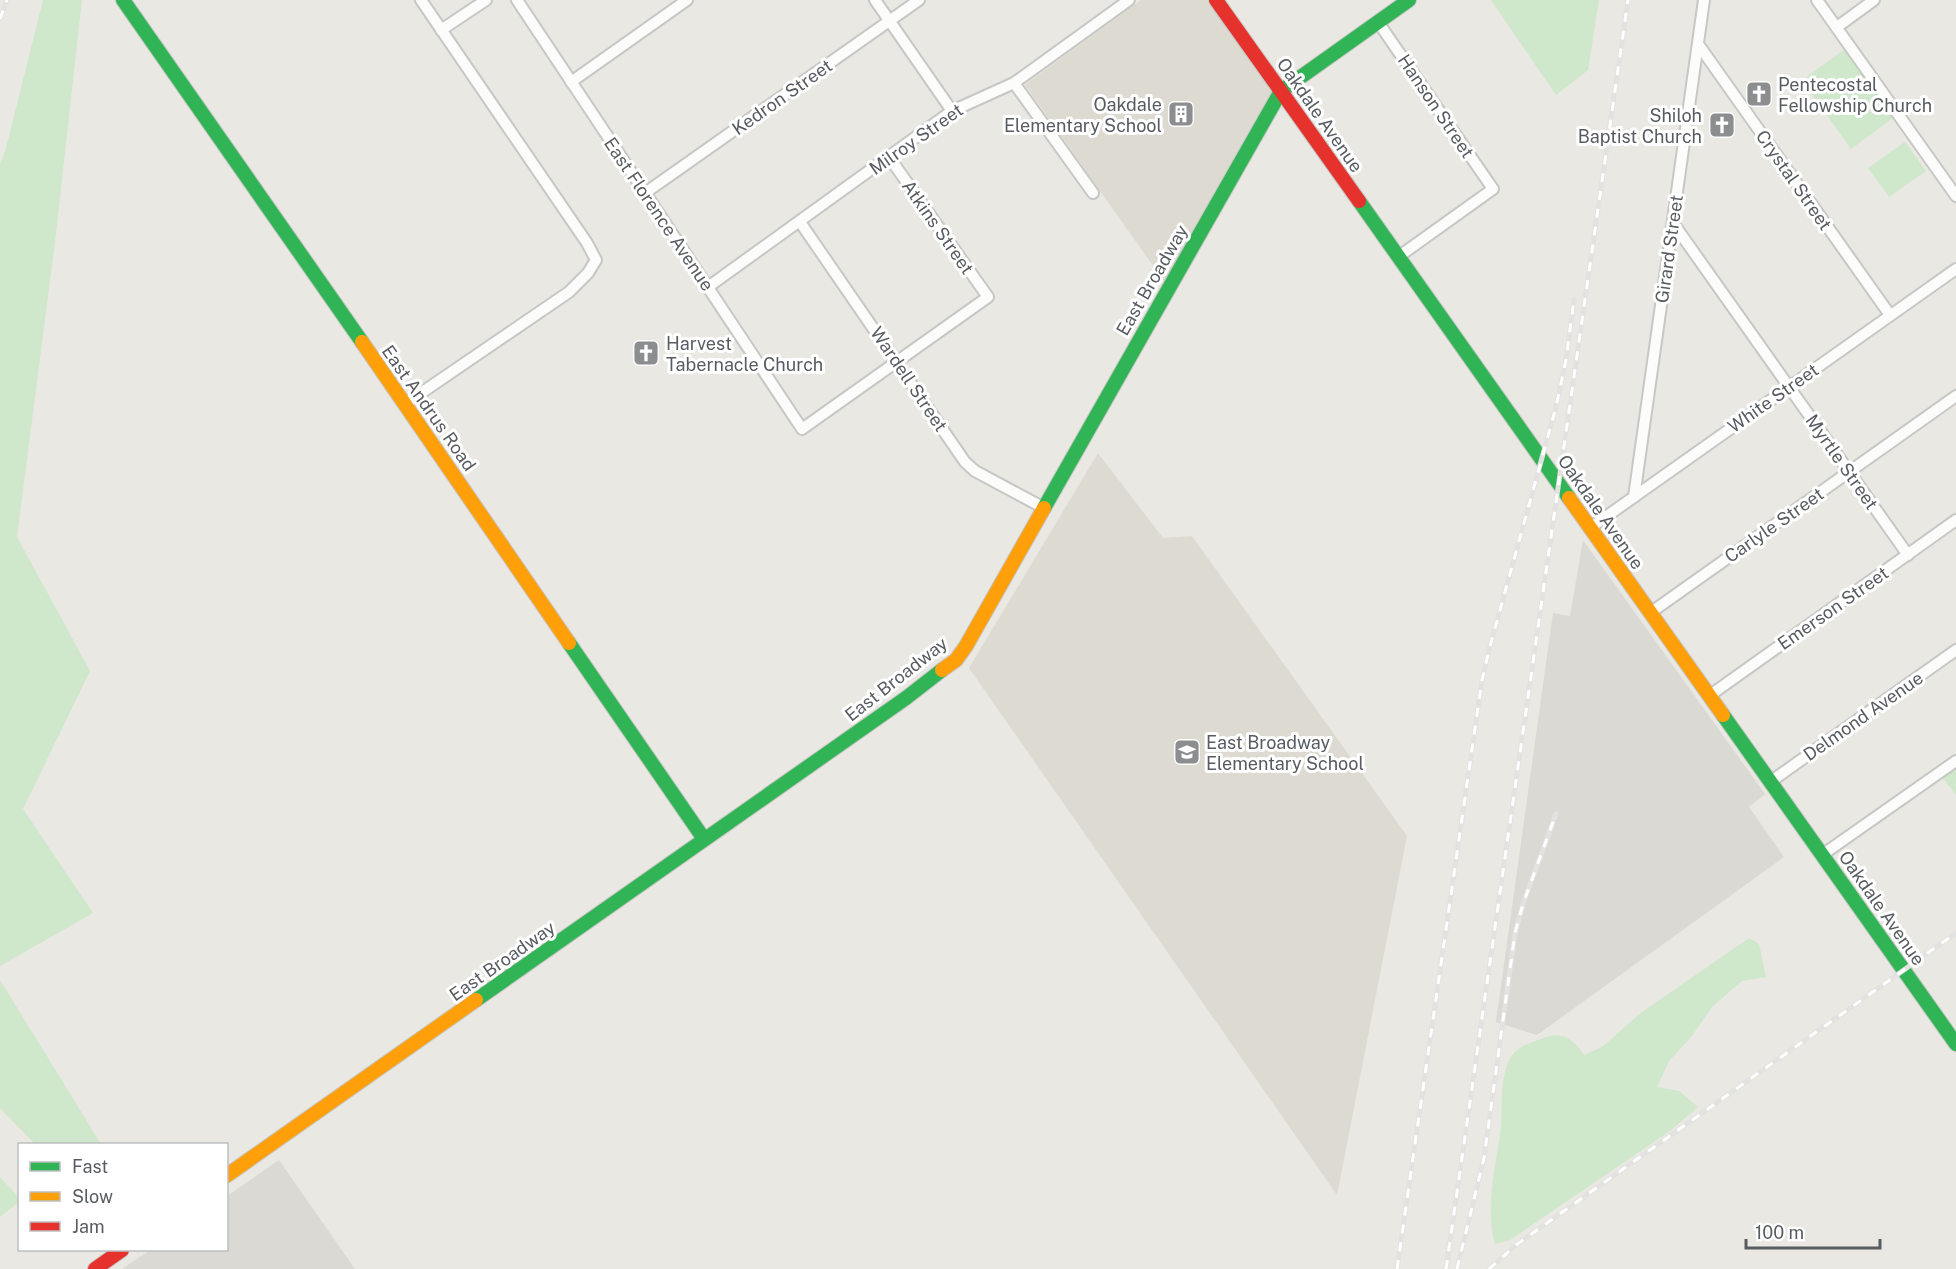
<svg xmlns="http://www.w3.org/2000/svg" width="1956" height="1269" font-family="'Public Sans',sans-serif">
<rect width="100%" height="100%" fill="#eae8e2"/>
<g fill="#dbd9d3">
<path d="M1583 540 1765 794 1749 807 1784 857 1537 1035 1496 1022 1553 613 1570 616Z"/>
<path d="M279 1160 355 1269H122L150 1250H226L227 1196Z"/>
</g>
<g fill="#dcdad1">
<path d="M1141 0H1210L1275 92 1166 284 1025 85Z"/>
<path d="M1098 453 1163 538 1192 536 1407 836 1337 1195 969 668Z"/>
</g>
<g fill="#cfe7cb">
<path d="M43 0H82L56 234 17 537 90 671 23 809 93 913 0 966V165L6 148Z"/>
<path d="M1491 0H1599L1588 70 1556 95Z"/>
<path d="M1845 49 1894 117 1851 149 1802 80Z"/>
<path d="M1905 142 1926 171 1889 197 1868 168Z"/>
<path d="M1956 767V795L1942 777Z"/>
<path d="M1749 938 1759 944 1766 977 1742 981 1712 1007 1692 1036 1669 1061 1657 1087 1679 1091 1698 1107 1670 1131 1510 1240 1495 1244C1484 1204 1497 1165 1501 1125 1503 1104 1499 1077 1511 1057 1518 1045 1534 1042 1546 1037 1563 1031 1576 1042 1584 1055L1602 1047 1642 1012Z"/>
<path d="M0 980 101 1144H35L0 1108Z"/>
<path d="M0 1177 20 1199 19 1202 0 1217Z"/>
</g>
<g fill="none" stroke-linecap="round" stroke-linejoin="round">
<defs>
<g id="street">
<path d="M517 0 802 429 988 297 889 157"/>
<path d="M875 0 952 111"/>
<path d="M1817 0 1956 196"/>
<path d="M1378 22 1493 189 1398 257"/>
<path d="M1837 27 1874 0"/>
<path d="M441 30 486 0"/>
<path d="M1698 44 1890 315"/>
<path d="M571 82 687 0"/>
<path d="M1014 83 1093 193"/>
<path d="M645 193 919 0"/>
<path d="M800 222 965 462 975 471 1044 508"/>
<path d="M1673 223 1908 555"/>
<path d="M708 287 952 111 1014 83 1129 0"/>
<path d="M405 404 569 292 588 273 596 260 587 243 421 0"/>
<path d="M1634 497 1704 0"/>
<path d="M1590 528 1956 269"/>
<path d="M1650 613 1956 396"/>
<path d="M1709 696 1956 520"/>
<path d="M1770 782 1956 650"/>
<path d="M1822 855 1956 761"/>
</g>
<g id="fast">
<path d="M123 0 362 342"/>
<path d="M1359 201 1569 498"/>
<path d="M1044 508 1281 91 1409 0"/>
<path d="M569 643 704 839"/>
<path d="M1723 715 1956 1044"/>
<path d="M476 1000 906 698 942 670"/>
</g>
<g id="slow">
<path d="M362 342 569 643"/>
<path d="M1569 498 1723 715"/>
<path d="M942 670 956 660 966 646 1044 508"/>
<path d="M226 1176 476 1000"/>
</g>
<g id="jam">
<path d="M1216 0 1359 201"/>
<path d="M95 1269 122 1250"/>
</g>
</defs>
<use href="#street" stroke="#c7c7c6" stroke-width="14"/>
<use href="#fast" stroke="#c5c6c4" stroke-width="16"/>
<use href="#slow" stroke="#c5c6c4" stroke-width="16"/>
<use href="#jam" stroke="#c5c6c4" stroke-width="16"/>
<use href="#street" stroke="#fcfcfb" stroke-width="10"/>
<use href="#fast" stroke="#30b455" stroke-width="14"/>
<use href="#slow" stroke="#ff9f0a" stroke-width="14"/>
<use href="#jam" stroke="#e5322d" stroke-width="14"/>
<defs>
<g id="rail">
<path d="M0 19 7 0"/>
<path d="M1397 1269 1482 680 1489 650 1556 407 1566 360 1574 300"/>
<path d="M1446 1269 1628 0"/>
<path d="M1457 1269 1484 1158 1515 933 1523 904 1556 814"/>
<path d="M1489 1269 1516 1245 1956 933"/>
</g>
</defs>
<use href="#rail" stroke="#e2e2e1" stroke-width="5"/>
<use href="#rail" stroke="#fff" stroke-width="3" stroke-dasharray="9" stroke-linecap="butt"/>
</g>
<defs>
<symbol id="church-square" viewBox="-11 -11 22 22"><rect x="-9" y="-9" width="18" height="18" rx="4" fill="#8b8d8e" stroke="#fff"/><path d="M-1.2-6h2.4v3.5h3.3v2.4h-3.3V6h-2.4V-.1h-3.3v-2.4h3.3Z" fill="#fff"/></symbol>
<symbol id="building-square" viewBox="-11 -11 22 22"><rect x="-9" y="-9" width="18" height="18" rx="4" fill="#8b8d8e" stroke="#fff"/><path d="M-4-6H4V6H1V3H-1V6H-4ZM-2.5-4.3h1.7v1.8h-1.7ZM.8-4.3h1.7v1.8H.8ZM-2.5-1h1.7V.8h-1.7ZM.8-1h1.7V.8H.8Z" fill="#fff"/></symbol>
<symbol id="school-square" viewBox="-11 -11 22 22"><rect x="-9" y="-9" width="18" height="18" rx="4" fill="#8b8d8e" stroke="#fff"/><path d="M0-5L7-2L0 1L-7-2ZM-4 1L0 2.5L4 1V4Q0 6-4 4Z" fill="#fff"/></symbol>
</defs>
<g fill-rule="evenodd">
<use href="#church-square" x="1744" y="79" width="30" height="30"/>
<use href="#building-square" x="1166" y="99" width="30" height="30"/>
<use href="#church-square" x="1707" y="110" width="30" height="30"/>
<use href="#church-square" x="631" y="338" width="30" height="30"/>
<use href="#school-square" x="1172" y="737" width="30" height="30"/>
</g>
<g text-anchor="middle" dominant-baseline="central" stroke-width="6" stroke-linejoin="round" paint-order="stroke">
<g font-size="18" fill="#585c61" stroke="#fff" text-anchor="start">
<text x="1778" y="84">Pentecostal<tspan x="1778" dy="21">Fellowship Church</tspan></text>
<text x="1162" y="104" text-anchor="end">Oakdale<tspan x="1162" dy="21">Elementary School</tspan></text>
<text x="1702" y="115" text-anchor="end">Shiloh<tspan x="1702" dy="21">Baptist Church</tspan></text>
<text x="666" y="343">Harvest<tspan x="666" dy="21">Tabernacle Church</tspan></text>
<text x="1206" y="742">East Broadway<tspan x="1206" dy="21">Elementary School</tspan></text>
</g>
<g font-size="18" fill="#585c61" stroke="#fff">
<text transform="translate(782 97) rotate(-35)">Kedron Street</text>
<text transform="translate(1436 106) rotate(56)">Hanson Street</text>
<text transform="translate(1320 115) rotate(55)">Oakdale Avenue</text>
<text transform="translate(916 139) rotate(-35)">Milroy Street</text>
<text transform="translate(1794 180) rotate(55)">Crystal Street</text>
<text transform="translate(659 214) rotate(56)">East Florence Avenue</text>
<text transform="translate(938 227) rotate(55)">Atkins Street</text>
<text transform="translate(1669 249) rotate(-82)">Girard Street</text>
<text transform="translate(1152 280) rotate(-60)">East Broadway</text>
<text transform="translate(909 379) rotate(56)">Wardell Street</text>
<text transform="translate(1773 398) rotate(-35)">White Street</text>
<text transform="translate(429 408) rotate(55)">East Andrus Road</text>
<text transform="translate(1842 462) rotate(55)">Myrtle Street</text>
<text transform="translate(1601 512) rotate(55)">Oakdale Avenue</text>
<text transform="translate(1774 525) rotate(-35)">Carlyle Street</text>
<text transform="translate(1833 608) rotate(-35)">Emerson Street</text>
<text transform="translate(896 679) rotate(-38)">East Broadway</text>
<text transform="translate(1863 716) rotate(-35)">Delmond Avenue</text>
<text transform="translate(1882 908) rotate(55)">Oakdale Avenue</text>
<text transform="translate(502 961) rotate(-35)">East Broadway</text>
</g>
</g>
<rect x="18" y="1143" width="210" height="108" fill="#ffffff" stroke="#bcbec0" stroke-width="1.5"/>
<rect x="30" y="1162" width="30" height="9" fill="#30b455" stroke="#bcbec0" stroke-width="1.5"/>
<text x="72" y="1173" font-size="18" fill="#585c61">Fast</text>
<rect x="30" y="1192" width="30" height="9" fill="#ff9f0a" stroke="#bcbec0" stroke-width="1.5"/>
<text x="72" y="1203" font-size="18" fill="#585c61">Slow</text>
<rect x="30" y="1222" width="30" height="9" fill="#e5322d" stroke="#bcbec0" stroke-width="1.5"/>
<text x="72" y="1233" font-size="18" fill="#585c61">Jam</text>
<path d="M1746 1239v9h134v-9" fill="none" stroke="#585c61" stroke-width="3"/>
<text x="1755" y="1239" font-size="18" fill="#585c61" stroke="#ffffff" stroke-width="4.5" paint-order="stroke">100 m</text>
</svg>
